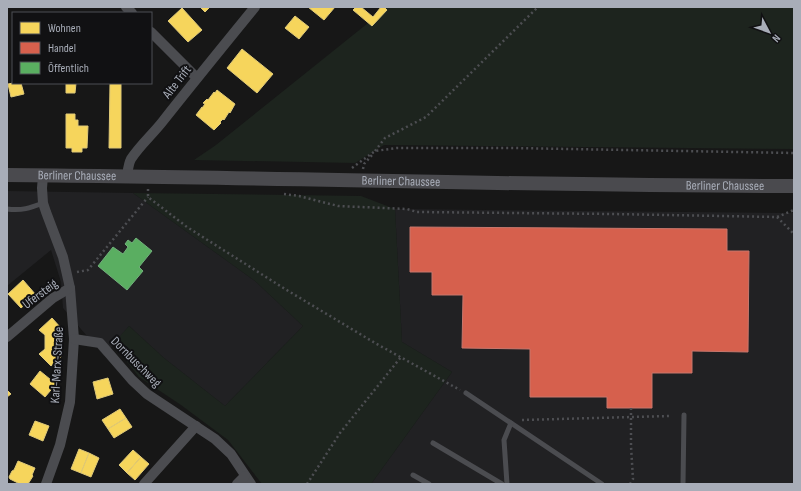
<svg xmlns="http://www.w3.org/2000/svg" width="801" height="491" font-family="'Sofia Sans Condensed',sans-serif">
<rect width="100%" height="100%" fill="#171717"/>
<g fill="#212123">
<path d="M7 191 133 193 255 281 303 326 225 406 164 358 129 326 104 356 63 308 61 282 51 250 7 286Z"/>
<path d="M395 209 794 213V484H371L452 372 402 342Z"/>
</g>
<g fill="#1d241e">
<path d="M388 7H794V149L384 145 355 163 194 160 216 145Z"/>
<path d="M133 193 361 196 395 209 402 342 452 372 371 484H262L228 440 181 405 139 377 113 344 129 326 164 358 225 406 303 326 255 281Z"/>
</g>
<g fill="#f6d55c" stroke="#dfc978">
<path d="M200 7H210L205 12Z"/>
<path d="M308 7H335L324 20Z"/>
<path d="M356 7H361L373 17 381 7H384L387 10 372 26 353 10Z"/>
<path d="M182 8 202 30 188 42 168 21Z"/>
<path d="M295 16 309 27 299 39 285 28Z"/>
<path d="M242 49 273 74 257 93 227 68Z"/>
<path d="M13 83H21L24 94 11 97 8 84Z"/>
<path d="M66 83H76L75 93H66Z"/>
<path d="M110 83H121V148H109Z"/>
<path d="M217 90 235 104 230 113 229 112 224 120 223 119 220 122 221 123 214 130 196 115 202 107V108L205 104 203 103 207 99 208 100 214 92 215 93Z"/>
<path d="M66 114H75V120H78V126H88L87 148H82V152H72V148H66Z"/>
<path d="M23 280 36 295 21 308 8 294Z"/>
<path d="M52 318 61 328V357L51 366 39 354 45 349V335L39 330Z"/>
<path d="M40 371 56 384 45 397 30 384Z"/>
<path d="M108 378 113 394 97 399 93 382Z"/>
<path d="M7 390 11 394 7 397Z"/>
<path d="M120 409 126 418 108 429 102 420Z"/>
<path d="M126 418 132 427 114 438 108 429Z"/>
<path d="M35 421 49 426 43 441 29 435Z"/>
<path d="M79 449 89 453 81 473 71 469Z"/>
<path d="M133 450 141 457 127 473 119 465Z"/>
<path d="M89 453 99 458 91 477 81 473Z"/>
<path d="M141 457 149 464 135 480 127 473Z"/>
<path d="M18 461 35 468 32 475 33 476 28 484H20L10 479 9 477 12 471 14 470Z"/>
</g>
<path fill="#d6604d" stroke="#c8776d" d="M410 227 727 229V251H749L748 352 692 351V373H652V408H607V397H530V349L462 348 463 295H432V272H410Z"/>
<path fill="#5aae61" stroke="#71ae7b" d="M136 238 152 251 139 267 143 271 127 290 98 266 113 247 123 254 128 247 125 244 128 240 132 243Z"/>
<g fill="none" stroke-linecap="round" stroke-linejoin="round">
<g stroke="#4d4e52" stroke-width="2.5" stroke-dasharray="2 3" stroke-linecap="butt">
<path d="M375 151 385 138 426 117 538 7"/>
<path d="M352 168 375 151 397 148H513L794 153"/>
<path d="M363 169 364 164 372 155"/>
<path d="M148 189V197L187 227 285 289 375 343 460 390"/>
<path d="M284 194 299 196 338 206 407 209 417 212 612 214 777 217 794 210"/>
<path d="M777 217 794 234"/>
<path d="M77 272 88 270 148 197"/>
<path d="M522 420 669 416"/>
<path d="M307 484 340 433 401 357"/>
<path d="M630 484 633 479 631 446V408"/>
</g>
<g stroke="#4b4c50" stroke-width="5">
<path d="M7 209C22 211 30 208 43 203"/>
<path d="M466 393 602 484"/>
<path d="M433 443 502 484"/>
<path d="M413 475 429 484"/>
<path d="M507 484 504 440 511 423"/>
<path d="M683 484 684 415"/>
</g>
<g stroke="#4b4c50" stroke-width="10">
<path d="M126 7 132 13"/>
<path d="M151 32 197 78"/>
<path d="M43 176 42 188 43 203 46 212 63 257 70 288 74 339 70 402 60 445 46 484"/>
<path d="M127 177C128 170 128 165 131 159 140 145 153 134 163 121 193 83 224 45 255 7"/>
<path d="M7 337 53 298 70 288"/>
<path d="M74 339 100 343 132 380 147 394 215 439 231 454 251 484"/>
<path d="M144 484 196 426"/>
<path d="M237 484 245 476"/>
</g>
<path stroke="#4a4a4e" stroke-width="14" id="s1" d="M7 175C269 177 532 186 794 186"/>
</g>
<g text-anchor="middle" dominant-baseline="central" stroke-width="4" stroke-linejoin="round" paint-order="stroke">
<g font-size="13" fill="#a8adb8" stroke="#111113">
<text transform="translate(177 82) rotate(-52)">Alte Trift</text>
<text stroke="none"><textPath href="#s1" startOffset="70">Berliner Chaussee</textPath></text>
<text stroke="none"><textPath href="#s1" startOffset="394">Berliner Chaussee</textPath></text>
<text stroke="none"><textPath href="#s1" startOffset="718">Berliner Chaussee</textPath></text>
<text transform="translate(40 294) rotate(-37)">Ufersteig</text>
<text transform="translate(136 362) rotate(45)">Dornbuschweg</text>
<text transform="translate(57 365) rotate(-87)">Karl-Marx-Straße</text>
</g>
</g>
<rect width="801" height="491" fill="none" stroke="#a8adb8" stroke-width="16"/>
<rect x="12" y="12" width="140" height="72" fill="#111113" stroke="#4d4f55"/>
<rect x="20" y="22" width="20" height="12" fill="#f6d55c" stroke="#4d4f55"/>
<text x="48" y="32" font-size="12" fill="#a8adb8">Wohnen</text>
<rect x="20" y="42" width="20" height="12" fill="#d6604d" stroke="#4d4f55"/>
<text x="48" y="52" font-size="12" fill="#a8adb8">Handel</text>
<rect x="20" y="62" width="20" height="12" fill="#5aae61" stroke="#4d4f55"/>
<text x="48" y="72" font-size="12" fill="#a8adb8">Öffentlich</text>
<g transform="translate(769 32) rotate(131)" stroke="#111113" stroke-width="3" paint-order="stroke">
<path d="M0-3L7 15L0 10L-7 15Z" fill="#a8adb8"/>
<text y="-6" font-size="11" font-weight="bold" text-anchor="middle" fill="#a8adb8">N</text>
</g>
</svg>
